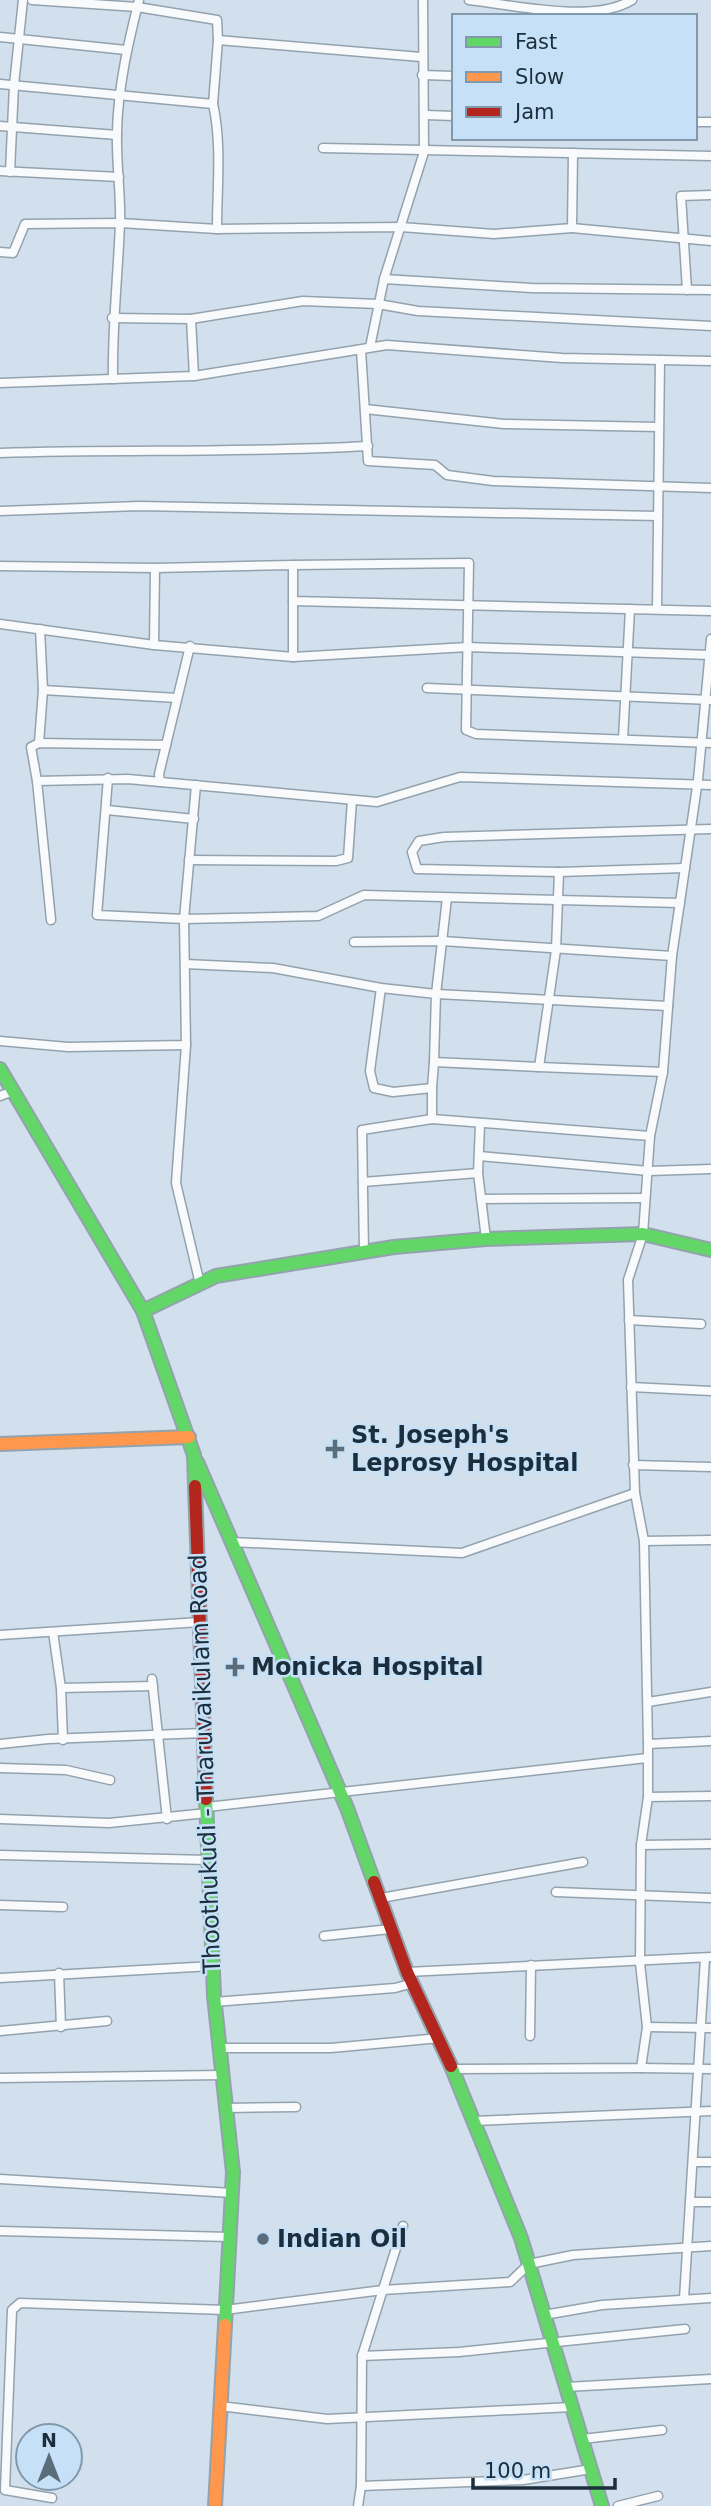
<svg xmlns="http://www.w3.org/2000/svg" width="711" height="2506" font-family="'DejaVu Sans',sans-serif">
<rect width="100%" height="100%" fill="#d1e0ec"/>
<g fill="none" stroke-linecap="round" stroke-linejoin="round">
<defs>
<g id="street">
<path d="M32 0 137 7 217 20 218 40"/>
<path d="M469 0C515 5 593 24 632 0"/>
<path d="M0 37 126 50"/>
<path d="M422 75 454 76"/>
<path d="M0 84 213 104 218 40 421 57"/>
<path d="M213 104C222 144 217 187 217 229"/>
<path d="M426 115 454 116"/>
<path d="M695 122H711"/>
<path d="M0 126 117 135"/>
<path d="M323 148 711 156"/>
<path d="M0 171 119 177"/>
<path d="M10 172 14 85 23 0"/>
<path d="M572 228 711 241"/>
<path d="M0 252 13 253 25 224 120 223 217 229 401 227 494 234 572 228 573 153"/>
<path d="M384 279 531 288 711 290"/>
<path d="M687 290 681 196 711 195"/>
<path d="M112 318 191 319 303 301 378 304 418 311 711 326"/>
<path d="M191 319 194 376"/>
<path d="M370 347 384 279 424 152 423 0"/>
<path d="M361 350 368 461 435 465 447 475 493 481 711 488"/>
<path d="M113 379C112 327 118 276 120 223 121 193 116 162 117 132 118 87 128 44 139 0"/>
<path d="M0 383 194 376 387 345 562 358 711 361"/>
<path d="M365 409 504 424 659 427"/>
<path d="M0 453C123 449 246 453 368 446"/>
<path d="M0 511 139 506 658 516"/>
<path d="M293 565 469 563 466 730 476 734 711 743"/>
<path d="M0 566 155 568"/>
<path d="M293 601V657"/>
<path d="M657 609 660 360"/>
<path d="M0 624 154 645 293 657 468 647 711 655"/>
<path d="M711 639 698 780 672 956 663 1072 650 1136 643 1234 628 1280 635 1493 644 1541 711 1540"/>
<path d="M154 645 155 568 293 565V601L711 611"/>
<path d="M427 688 711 700"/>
<path d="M43 690 177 698"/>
<path d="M623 739 630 609"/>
<path d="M39 743 43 690 40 629"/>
<path d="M37 781 31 747 39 743 166 745"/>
<path d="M160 782 159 774 190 646"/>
<path d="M196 785 184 919 318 916 364 895 680 903"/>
<path d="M107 810 194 819"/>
<path d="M189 860 336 861 348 858 352 800"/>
<path d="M685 868 559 872 417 869 412 852 419 841 444 837 711 829"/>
<path d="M559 872 556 950 539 1067 663 1072"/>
<path d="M447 898 436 994 434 1062 539 1067"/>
<path d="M51 920 37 781 128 779 377 802 460 777 711 785"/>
<path d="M354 942 442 941 672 956"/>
<path d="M185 964 273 968 381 988 436 994 668 1006"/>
<path d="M381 988 370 1071 374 1088 393 1092 432 1088 434 1062"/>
<path d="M0 1041 68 1047 186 1045 184 919 97 915 108 778"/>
<path d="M186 1045 176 1183 200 1284"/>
<path d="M432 1088V1119L650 1136"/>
<path d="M0 1096 13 1091"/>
<path d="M480 1125 478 1173 486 1239"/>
<path d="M479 1156 649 1171 711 1169"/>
<path d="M363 1182 478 1173"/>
<path d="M481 1199 645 1198"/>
<path d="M364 1252 362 1130 432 1119"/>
<path d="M629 1320 701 1324"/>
<path d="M631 1387 711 1391"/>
<path d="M633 1465 711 1467"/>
<path d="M644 1541 648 1744 711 1741"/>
<path d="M232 1542 462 1553 635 1493"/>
<path d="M53 1632 61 1688 153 1686"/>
<path d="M0 1635 200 1622"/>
<path d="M152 1679 167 1819"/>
<path d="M61 1688 63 1740"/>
<path d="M648 1702 711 1692"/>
<path d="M0 1744 48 1739 204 1733"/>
<path d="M0 1768 66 1770 110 1780"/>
<path d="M648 1797 711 1796"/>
<path d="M207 1807 647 1758"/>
<path d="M0 1819 109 1823 207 1813"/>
<path d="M641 1845 711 1844"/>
<path d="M0 1855 209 1860"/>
<path d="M556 1892 711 1898"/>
<path d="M381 1898 583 1862"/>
<path d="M0 1905 63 1907"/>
<path d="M324 1936 390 1929"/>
<path d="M407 1972 711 1957"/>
<path d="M59 1973 61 2027"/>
<path d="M0 1978 212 1966"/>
<path d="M214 2002 395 1988 413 1983"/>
<path d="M647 2027 711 2028"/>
<path d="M0 2031 107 2021"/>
<path d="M530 2036 531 1965"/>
<path d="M219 2048H331L440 2038"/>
<path d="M641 2068 711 2069"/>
<path d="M452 2069 641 2068 647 2027 640 1963 641 1845 648 1797V1744"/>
<path d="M0 2078 222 2075"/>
<path d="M227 2108 296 2107"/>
<path d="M474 2121 711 2111"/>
<path d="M693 2162H711"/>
<path d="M0 2179 232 2193"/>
<path d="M692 2202H711"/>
<path d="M0 2231 229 2237"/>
<path d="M684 2299 705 1958"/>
<path d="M544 2315 602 2305 711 2298"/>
<path d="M362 2356 459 2352 685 2329"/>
<path d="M566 2387 711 2379"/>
<path d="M220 2406 327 2419 572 2407"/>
<path d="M582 2439 662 2430"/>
<path d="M361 2486 523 2480 591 2469"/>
<path d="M52 2498 5 2490 12 2310 20 2303 225 2310 383 2290 510 2282 529 2264 573 2255 711 2246"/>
<path d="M358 2506 361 2486 362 2356 403 2226"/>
<path d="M618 2506 658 2496"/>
</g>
<g id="fast">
<path d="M0 1069 143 1311 194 1455 195 1486"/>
<path d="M143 1311 216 1276 394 1247 486 1239 643 1234 711 1250"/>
<path d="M197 1462 347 1808 374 1882"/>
<path d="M206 1799 214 1996 233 2172 225 2325"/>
<path d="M451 2066 521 2238 602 2506"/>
</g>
<g id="slow">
<path d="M0 1444 189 1437"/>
<path d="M215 2506 225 2325"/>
</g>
<g id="jam">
<path d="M195 1486 206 1799"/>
<path d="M374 1882 407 1972 451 2066"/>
</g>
</defs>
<use href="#street" stroke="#93a2ad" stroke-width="11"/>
<use href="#fast" stroke="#93a2ad" stroke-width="16"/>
<use href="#slow" stroke="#93a2ad" stroke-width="16"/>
<use href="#jam" stroke="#93a2ad" stroke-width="16"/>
<use href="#street" stroke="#f8fafc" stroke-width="8"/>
<use href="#fast" stroke="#63d668" stroke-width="12"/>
<use href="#slow" stroke="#ff974d" stroke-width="12"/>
<use href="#jam" stroke="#b3261e" stroke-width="12"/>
</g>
<g fill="#5b6c7a" stroke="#c6e1f7" stroke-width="2.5">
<path d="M331.5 1438.5h7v7h7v7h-7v7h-7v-7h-7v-7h7z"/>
<path d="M231.5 1656.5h7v7h7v7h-7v7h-7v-7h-7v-7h7z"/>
<circle cx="263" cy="2239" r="7"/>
</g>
<g text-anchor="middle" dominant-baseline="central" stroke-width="5" stroke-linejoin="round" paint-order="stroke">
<g font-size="24" font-weight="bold" fill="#1c2e3c" stroke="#c6e1f7" text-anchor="start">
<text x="351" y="1435">St. Joseph's<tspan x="351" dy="28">Leprosy Hospital</tspan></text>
<text x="251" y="1667">Monicka Hospital</text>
<text x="277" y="2239">Indian Oil</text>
</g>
<g font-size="24" fill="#1c2e3c" stroke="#c6e1f7">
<text transform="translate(205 1764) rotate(-92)">Thoothukudi - Tharuvaikulam Road</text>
</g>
</g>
<rect x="452" y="14" width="245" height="126" fill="#c6e1f7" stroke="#8299ac" stroke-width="2"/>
<rect x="466" y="37" width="35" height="10" fill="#63d668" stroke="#8299ac" stroke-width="2"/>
<text x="515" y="49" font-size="21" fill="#1c2e3c">Fast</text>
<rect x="466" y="72" width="35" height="10" fill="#ff974d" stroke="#8299ac" stroke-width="2"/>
<text x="515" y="84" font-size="21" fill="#1c2e3c">Slow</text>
<rect x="466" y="107" width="35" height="10" fill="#b3261e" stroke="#8299ac" stroke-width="2"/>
<text x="515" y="119" font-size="21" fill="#1c2e3c">Jam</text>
<g transform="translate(49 2457)"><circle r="33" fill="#c6e1f7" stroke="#8299ac" stroke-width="2"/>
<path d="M0-5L12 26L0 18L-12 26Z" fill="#5b6c7a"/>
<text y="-10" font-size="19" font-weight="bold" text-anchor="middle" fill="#1c2e3c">N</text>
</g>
<path d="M473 2478v10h142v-10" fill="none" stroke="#1c2e3c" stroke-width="3.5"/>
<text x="484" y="2478" font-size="21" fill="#1c2e3c" stroke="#c6e1f7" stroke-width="5" paint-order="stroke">100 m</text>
</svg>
